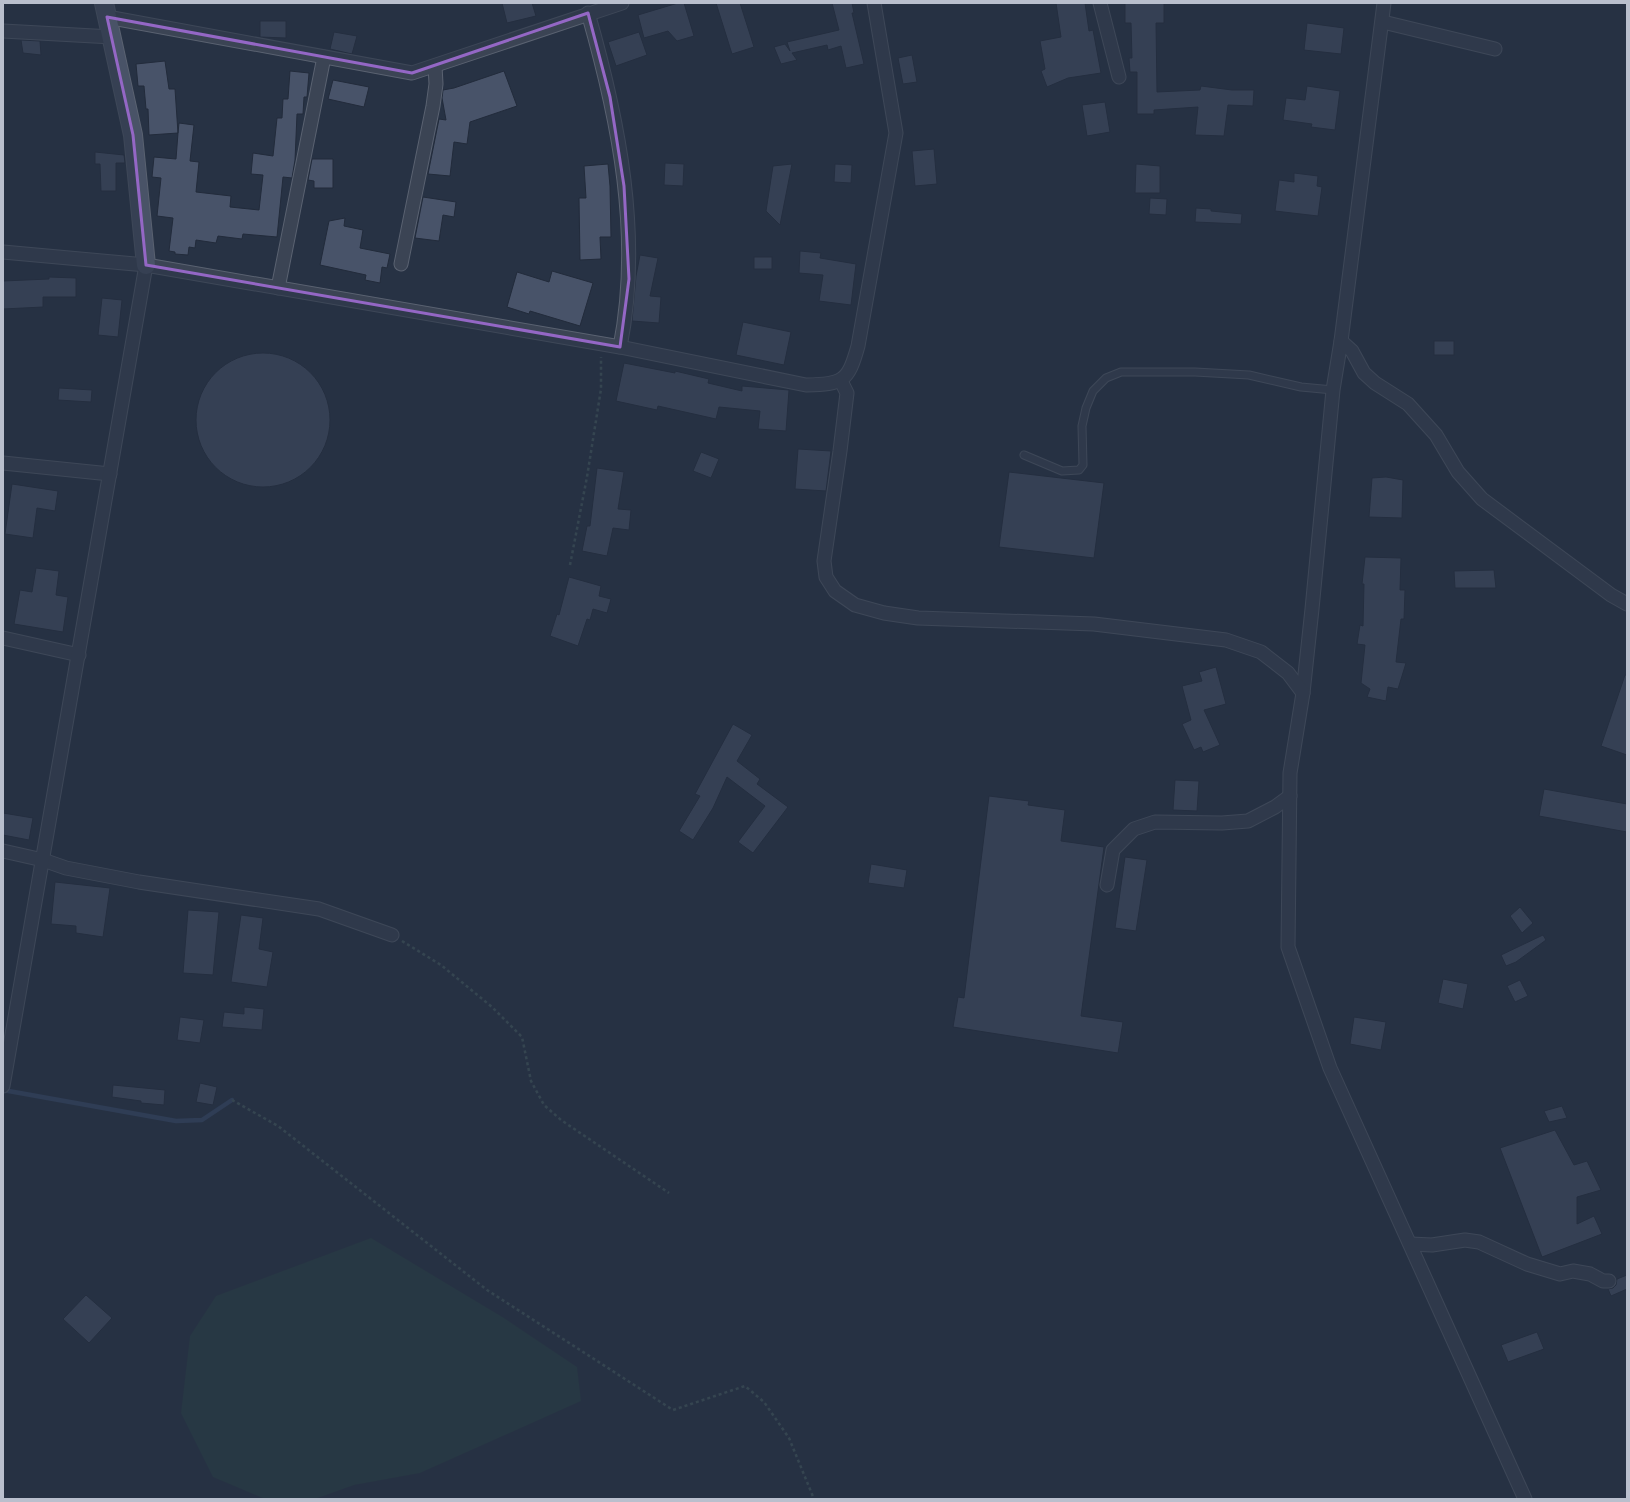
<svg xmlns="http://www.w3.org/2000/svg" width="1630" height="1502" font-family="'Archivo Narrow',sans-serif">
<rect width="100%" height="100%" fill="#273244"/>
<path fill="#294045" d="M371 1238 504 1318 577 1367 581 1401 420 1473 354 1485 315 1499H265L213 1477 181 1413 190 1336 216 1296Z"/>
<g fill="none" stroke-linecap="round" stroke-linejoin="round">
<path stroke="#3a4c6c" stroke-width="4.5" d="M3 1090 176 1121 202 1120 232 1100"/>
</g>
<g fill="#485369" stroke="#222b3b">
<path d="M502 3H532L536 16 507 23Z"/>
<path d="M678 3H684L694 36 677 41 668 31 644 38 638 15Z"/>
<path d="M716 3H740L754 47 732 54Z"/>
<path d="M832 3H852L854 13H852L864 64 846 68 841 46 828 50 827 45 792 53 797 60 781 64 774 47 785 44 790 51 787 42 839 30Z"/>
<path d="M1056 3H1085L1089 31 1093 30 1101 73 1068 78 1047 87 1041 71 1045 69 1040 41 1061 37Z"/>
<path d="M1125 3H1164V23H1156L1157 92 1200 90 1201 86 1232 90H1254L1253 106 1228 105 1224 136 1195 135 1198 107 1154 110V114H1137V72H1130L1129 58H1132L1131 23H1125Z"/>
<path d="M260 21H286V38L260 37Z"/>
<path d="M1307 23 1344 28 1341 54 1304 50Z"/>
<path d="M334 32 357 36 352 54 330 49Z"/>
<path d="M639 32 647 55 616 66 608 42Z"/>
<path d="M21 40 40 41 41 55 23 53Z"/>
<path d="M912 55 917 82 903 84 898 58Z"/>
<path d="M165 61 169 89H175L178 133 179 123 194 125 190 161 199 162 196 192 231 196 230 207 259 210 263 175 251 174 253 153 273 156 277 118H282L283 99H288L290 71 309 73 307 97H304L303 114H297L295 160 292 178 283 177 277 237 243 234 242 239 218 236 216 243 196 240 195 248 189 247 188 255 175 254V252L169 251 173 218 157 216 161 178 152 177 154 157 176 159 178 133 149 135 148 109H146L144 86H138L136 64Z"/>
<path d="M504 71 517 106 470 122 467 144 454 142 450 176 428 174 439 119 446 120 442 98 443 90 454 88Z"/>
<path d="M333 80 369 87 364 107 328 99Z"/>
<path d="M1307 86 1340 91 1335 130 1311 127 1312 124 1283 120 1286 98 1305 100Z"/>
<path d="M1105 102 1110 132 1087 136 1082 105Z"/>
<path d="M934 149 937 184 915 186 912 151Z"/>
<path d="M95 152 124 155 125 163H116V191H101L100 164H95Z"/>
<path d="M312 159H333V188H314V181L308 180Z"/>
<path d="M665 163 684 164 683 186 664 185Z"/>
<path d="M608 164 610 186 611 237H600L601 259 580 260 579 198H586L584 166Z"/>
<path d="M792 164 780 225 766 211 773 166Z"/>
<path d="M835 164 852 165 851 183 834 182Z"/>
<path d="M1136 164 1160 166V193H1135Z"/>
<path d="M1294 173 1318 176 1317 186 1322 187 1318 216 1275 211 1279 180 1294 182Z"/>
<path d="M423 197 456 202 454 217 443 215 439 241 415 238Z"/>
<path d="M1150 198 1167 199 1166 215 1149 214Z"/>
<path d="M1196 208 1211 209V211L1242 214 1241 224 1195 222Z"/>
<path d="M345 218 344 226 363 230 360 248 390 254 387 268 382 267 380 283 365 280 366 275 320 265 329 221Z"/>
<path d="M800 251 821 253 820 258 856 264 851 305 819 301 823 275 799 273Z"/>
<path d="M640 255 658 258 650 296 661 297 659 323 632 321 636 276Z"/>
<rect x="754" y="257" width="18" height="12"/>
<path d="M552 271 593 283 580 326 530 311 529 314 507 307 517 272 549 282Z"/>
<path d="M49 277 76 278V297H43V307L3 309V281L49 279Z"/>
<path d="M102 298 122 300 118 337 98 335Z"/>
<path d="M743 322 791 332 784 365 736 355Z"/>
<rect x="1434" y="341" width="20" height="14"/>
<circle cx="263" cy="420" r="67"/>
<path d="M624 363 675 373V371L709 379 708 383 742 391V386L789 390 786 431 758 429 760 411 719 407 716 419 658 406 657 410 616 401Z"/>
<path d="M59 388 92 390 91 402 58 400Z"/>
<path d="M798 449 831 451 826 491 795 489Z"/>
<path d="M701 452 719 459 711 478 693 471Z"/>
<path d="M597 468 624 472 618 509 631 510 629 530 613 528 607 556 582 551 587 526H590Z"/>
<path d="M1009 472 1104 483 1094 558 999 547Z"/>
<path d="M1386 477 1403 480 1402 518 1369 517 1372 478Z"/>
<path d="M12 484 58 491 55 511 37 508 33 538 5 534Z"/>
<path d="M1365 557 1401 558 1400 590H1405L1404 619H1401L1396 662 1406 663 1398 689 1388 687 1386 701 1367 697 1370 689 1361 683 1365 645 1357 644 1360 625 1363 626 1364 584H1362Z"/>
<path d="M36 568 59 571 56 595 68 597 63 632 14 624 20 590 32 592Z"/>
<path d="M1494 570 1496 588H1455L1454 571Z"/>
<path d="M569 577 601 586 599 596 611 599 607 613 593 609 590 620 587 619 578 646 550 636 557 614 559 615Z"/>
<path d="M1216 667 1226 704 1204 710 1220 745 1203 752 1201 747 1194 750 1182 724 1191 720 1182 686 1202 681 1199 672Z"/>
<path d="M1625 675H1627V755L1601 746Z"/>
<path d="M733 724 752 735 737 761 760 779 757 784 788 807 753 853 738 842 765 806 727 777 713 808 693 840 679 831 700 796 695 794Z"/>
<path d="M1175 780 1199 781 1197 811 1173 810Z"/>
<path d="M1544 789 1627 804V832L1539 816Z"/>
<path d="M989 796 1029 801 1028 805 1065 810 1061 841 1104 847 1081 1016 1123 1022 1118 1053 953 1027 958 997 964 998Z"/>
<path d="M3 813 33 818 29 840 3 835Z"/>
<path d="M1125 857 1147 860 1136 931 1115 928Z"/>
<path d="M871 864 907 870 904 888 868 883Z"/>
<path d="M55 882 110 888 103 937 76 933V926L51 924Z"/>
<path d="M1520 907 1533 923 1522 933 1510 916Z"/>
<path d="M188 910 219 912 213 975 183 973Z"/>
<path d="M241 915 263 918 259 949 273 952 267 987 231 982Z"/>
<path d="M1543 935 1546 940 1516 962 1506 966 1501 955Z"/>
<path d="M1443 979 1468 984 1463 1009 1438 1003Z"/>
<path d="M1520 980 1528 996 1515 1002 1507 986Z"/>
<path d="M244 1007 264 1009 262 1030 222 1027 224 1012 244 1014Z"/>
<path d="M180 1017 204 1020 200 1043 177 1040Z"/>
<path d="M1354 1017 1386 1022 1381 1050 1350 1044Z"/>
<path d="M200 1083 217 1087 213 1105 196 1102Z"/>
<path d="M113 1085 165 1090 164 1105 141 1103V1101L112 1097Z"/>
<path d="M1562 1106 1567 1118 1549 1122 1544 1111Z"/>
<path d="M1555 1130 1574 1165 1587 1161 1601 1190 1577 1197V1224L1594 1216 1602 1234 1542 1257 1500 1148Z"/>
<path d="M1627 1275V1289L1611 1296 1608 1289 1613 1288 1616 1285 1617 1279Z"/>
<path d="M86 1295 112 1318 89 1343 63 1319Z"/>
<path d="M1537 1332 1544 1349 1508 1362 1501 1345Z"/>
</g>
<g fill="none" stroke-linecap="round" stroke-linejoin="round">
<defs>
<path id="lane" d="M1024 455 1062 471 1079 470 1083 465 1082 426 1086 408 1093 391 1106 378 1121 372H1195L1249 375 1301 387 1333 390"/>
<g id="street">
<path d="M1100 3 1119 77"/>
<path d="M1384 3 1341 341 1333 390 1312 609 1303 693 1290 773 1288 947 1330 1068 1525 1499"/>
<path d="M588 13C619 121 642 237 620 347"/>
<path d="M107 17 412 73 622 3"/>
<path d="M1383 22 1495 49"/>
<path d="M3 31 112 37"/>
<path d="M3 252 146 265 620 347 806 385C843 384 848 382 858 346L896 133 874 3"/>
<path d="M401 264 433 106 436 84 435 66"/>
<path d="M278 288 324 57"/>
<path d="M1341 341 1352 351 1364 373 1375 383 1408 404 1436 435 1458 472 1482 499 1611 595 1627 604"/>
<path d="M841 381 847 393 840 451 824 561 826 577 835 591 855 605 884 613 918 618 1094 624 1226 640 1261 652 1288 673 1303 693"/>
<path d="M3 463 110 474"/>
<path d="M3 638 79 655"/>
<path d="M3 851 43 860 66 868 139 882 319 909 392 935"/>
<path d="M1107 885 1113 850 1134 829 1155 822 1222 823 1248 821 1275 807 1290 796"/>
<path d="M3 1086 146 265"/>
<path d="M1410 1244 1432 1245 1465 1240 1479 1242 1527 1264 1560 1274 1573 1271 1590 1274 1603 1281H1609"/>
</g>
<path id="secondary" d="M104 3 133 135 146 265"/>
</defs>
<use href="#lane" stroke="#5a6271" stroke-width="9"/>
<use href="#street" stroke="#5a6271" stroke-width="15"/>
<use href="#secondary" stroke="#5a6271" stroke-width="20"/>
<g stroke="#475d61" stroke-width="2.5" stroke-dasharray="3 3" stroke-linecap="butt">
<path d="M570 565 587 477 601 389V357"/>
<path d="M402 941 441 965 492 1007 522 1037 531 1081 544 1105 561 1120 669 1193"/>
<path d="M232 1100 278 1126 487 1290 673 1410 745 1386 764 1402 789 1438 814 1499"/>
</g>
<use href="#lane" stroke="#3b4454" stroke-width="7"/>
<use href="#street" stroke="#3b4454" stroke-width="13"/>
<use href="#secondary" stroke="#495367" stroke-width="18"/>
</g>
<path d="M0 0H1630V1502H0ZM588 13 610 97 624 186 629 279 620 347 146 265 133 135 107 17 412 73Z" fill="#273244" fill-opacity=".55" fill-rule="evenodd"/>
<path fill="none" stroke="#9467c5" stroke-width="3" stroke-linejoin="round" d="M588 13 610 97 624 186 629 279 620 347 146 265 133 135 107 17 412 73Z"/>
<rect width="1630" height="1502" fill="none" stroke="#b9bfcd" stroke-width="8"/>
</svg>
